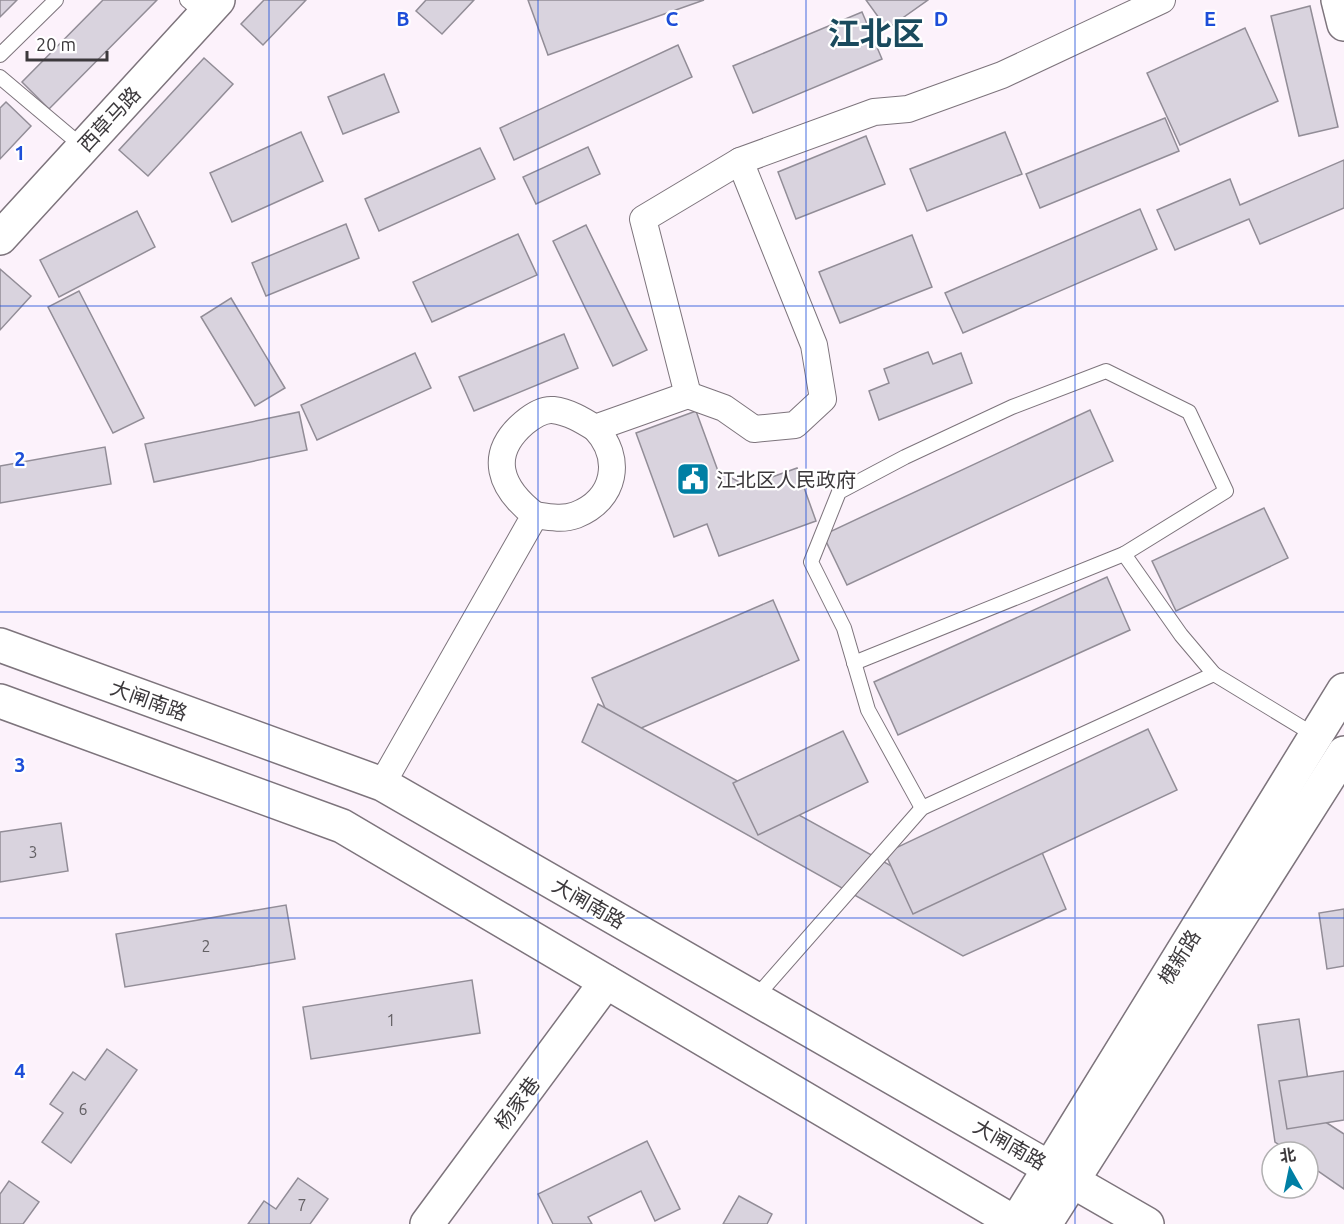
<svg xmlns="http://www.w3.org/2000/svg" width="1344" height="1224" font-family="Ubuntu,'Noto Sans SC',sans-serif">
<rect width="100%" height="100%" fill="#fcf2fb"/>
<g fill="#d9d3de" stroke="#928d97" stroke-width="1.5">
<path d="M0 0H17L0 17Z"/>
<path d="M103 0H157L49 109 22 82Z"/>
<path d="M264 0H306L263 45 241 24Z"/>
<path d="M426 0H474L442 34 416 11Z"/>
<path d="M528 0H704L548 55Z"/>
<path d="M866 0H928L887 29Z"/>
<path d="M1310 6 1338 127 1299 136 1271 16Z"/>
<path d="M862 12 882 59 753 113 733 66Z"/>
<path d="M1245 28 1278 101 1180 145 1147 73Z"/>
<path d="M678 45 692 77 514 160 500 128Z"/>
<path d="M204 58 233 84 148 176 119 150Z"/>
<path d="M384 74 399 112 343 134 328 97Z"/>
<path d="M6 102 31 126 0 159V108Z"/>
<path d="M1165 118 1179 151 1040 208 1026 174Z"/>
<path d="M301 132 323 181 232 222 210 173Z"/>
<path d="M1005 132 1022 174 927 211 910 169Z"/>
<path d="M866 136 885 184 796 219 778 172Z"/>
<path d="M588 147 600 174 536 204 523 177Z"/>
<path d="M480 148 495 179 379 231 365 199Z"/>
<path d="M1344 160V208L1260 244 1249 219 1175 250 1157 210 1230 179 1240 205Z"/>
<path d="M1140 209 1157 249 963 333 945 293Z"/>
<path d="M137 211 155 247 59 297 40 260Z"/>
<path d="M346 224 359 258 266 296 252 263Z"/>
<path d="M586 225 647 350 613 366 553 241Z"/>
<path d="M518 234 537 275 432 322 413 282Z"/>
<path d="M912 235 932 287 840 323 819 272Z"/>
<path d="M0 269 31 296 0 330Z"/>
<path d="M79 291 144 418 113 433 48 307Z"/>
<path d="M231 298 285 388 255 406 201 317Z"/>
<path d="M564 334 578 368 474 411 459 377Z"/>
<path d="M928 352 933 364 961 353 972 383 879 420 869 391 889 383 884 369Z"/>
<path d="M415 353 431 388 317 440 301 405Z"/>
<path d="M1090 410 1113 461 847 585 823 535Z"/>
<path d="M696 411 718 471 747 486 797 468 816 521 719 556 707 524 674 537 636 433Z"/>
<path d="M299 412 307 450 154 482 145 444Z"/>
<path d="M105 447 111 484 0 503V466Z"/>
<path d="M1264 508 1288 558 1176 611 1152 561Z"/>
<path d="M1107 577 1130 630 898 735 874 682Z"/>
<path d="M773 600 799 660 618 738 592 678Z"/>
<path d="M598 704 931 888 1038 843 1066 909 963 956 582 742Z"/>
<path d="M1148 729 1177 790 913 914 885 853Z"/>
<path d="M843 731 868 782 758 835 733 783Z"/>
<path d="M61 823 68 871 0 882V832Z"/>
<path d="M286 905 295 959 125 987 116 934Z"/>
<path d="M1344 909V966L1327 969 1319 913Z"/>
<path d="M472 980 480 1033 311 1059 303 1007Z"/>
<path d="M1299 1019 1313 1114 1344 1134V1189L1308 1164V1152H1290L1275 1142 1258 1025Z"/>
<path d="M107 1049 137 1070 71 1163 42 1142 63 1113 50 1104 73 1072 85 1080Z"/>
<path d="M1344 1071V1120L1287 1129 1279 1081Z"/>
<path d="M647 1141 680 1209 655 1221 641 1191 588 1217 592 1224H553L538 1194Z"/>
<path d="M298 1178 328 1199 310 1224H248L264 1201 276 1209Z"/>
<path d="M9 1181 39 1202 23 1224H0V1194Z"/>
<path d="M739 1196 772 1214 767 1224H723Z"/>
</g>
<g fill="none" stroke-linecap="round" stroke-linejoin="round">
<defs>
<g id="lane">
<path d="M187 0 205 15"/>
<path d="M0 55 56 0"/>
<path d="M0 77 83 147"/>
<path d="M854 663 1124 554"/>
<path d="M922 808 868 710 844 628 811 562 839 492 905 457 1012 407 1106 371 1189 412 1226 491 1124 554 1181 635 1214 674"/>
<path d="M755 998 922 808 1214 674 1316 736"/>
</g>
<g id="street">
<path d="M688 395 724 408 754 429 795 425 823 399 814 345 740 161"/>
<path d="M535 515C548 517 563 520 576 515 616 499 623 458 595 428"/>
<path d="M382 784 535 515C500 488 487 455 524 423 531 417 543 409 553 410 569 412 582 420 595 428L688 395 643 219 740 161 874 112 908 109 1002 75 1162 0"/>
</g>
<g id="secondary">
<path d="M1338 0 1344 24"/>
<path d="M0 238 218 0"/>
<path d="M427 1224 606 982"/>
<path d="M1015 1224 1344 690"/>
<path d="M1045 1224 1344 753"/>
</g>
<g id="primary">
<path d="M0 645 382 784 1147 1224"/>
<path d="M0 701 342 826 1017 1224"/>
</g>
</defs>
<use href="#lane" stroke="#7d747c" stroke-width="16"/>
<use href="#street" stroke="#7d747c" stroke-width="28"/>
<use href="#secondary" stroke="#7d747c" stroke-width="36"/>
<use href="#primary" stroke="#7d747c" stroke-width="36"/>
<use href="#lane" stroke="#fff" stroke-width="14"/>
<use href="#street" stroke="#fff" stroke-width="26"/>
<use href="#secondary" stroke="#fff" stroke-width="33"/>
<use href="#primary" stroke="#fff" stroke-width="33"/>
</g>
<path fill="none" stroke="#1d4ed8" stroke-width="1.5" stroke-opacity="0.55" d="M269 0V1224M538 0V1224M806 0V1224M1075 0V1224M0 306H1344M0 612H1344M0 918H1344"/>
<defs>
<symbol id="civic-square" viewBox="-11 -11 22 22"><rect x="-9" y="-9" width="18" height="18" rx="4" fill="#007fa4" stroke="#fff"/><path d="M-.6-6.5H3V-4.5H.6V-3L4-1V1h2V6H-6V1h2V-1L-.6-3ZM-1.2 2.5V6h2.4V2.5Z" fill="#fff"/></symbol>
</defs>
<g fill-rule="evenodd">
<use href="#civic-square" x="674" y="460" width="38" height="38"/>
</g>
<g text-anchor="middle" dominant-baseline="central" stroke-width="4.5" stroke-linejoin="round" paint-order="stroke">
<g font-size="16" fill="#636064">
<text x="33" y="852">3</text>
<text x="206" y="946">2</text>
<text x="391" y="1020">1</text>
<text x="83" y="1109">6</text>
<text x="302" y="1205">7</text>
</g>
<g font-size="20" fill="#3c393c" stroke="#fff">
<text transform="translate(109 119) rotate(-47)">西草马路</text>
<text transform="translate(149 700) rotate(20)">大闸南路</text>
<text transform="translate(589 903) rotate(30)">大闸南路</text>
<text transform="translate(1179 957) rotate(-58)">槐新路</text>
<text transform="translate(517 1103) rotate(-53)">杨家巷</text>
<text transform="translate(1010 1144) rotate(30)">大闸南路</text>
</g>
<g font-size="20" fill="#3c393c" stroke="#fff" text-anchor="start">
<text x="716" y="479">江北区人民政府</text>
</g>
<g font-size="32" font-weight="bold" fill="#1a4a5d" stroke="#fff">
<text x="876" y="33">江北区</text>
</g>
</g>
<g font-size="20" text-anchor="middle" font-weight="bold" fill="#1d4ed8" stroke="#fff" stroke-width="4.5" stroke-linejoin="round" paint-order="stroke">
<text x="403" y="26">B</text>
<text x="672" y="26">C</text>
<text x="941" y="26">D</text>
<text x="1210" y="26">E</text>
<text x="20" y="160">1</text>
<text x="20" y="466">2</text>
<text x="20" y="772">3</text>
<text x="20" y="1078">4</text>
</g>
<g transform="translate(1290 1170) rotate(351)"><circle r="28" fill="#ffffff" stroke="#b1b0b1" stroke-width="1.5"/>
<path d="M0-4.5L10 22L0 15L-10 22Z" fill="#007fa4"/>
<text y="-9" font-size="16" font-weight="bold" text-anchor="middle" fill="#3c393c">北</text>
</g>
<path d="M27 51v9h80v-9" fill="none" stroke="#3c393c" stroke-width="3"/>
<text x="36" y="51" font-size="18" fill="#3c393c" stroke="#ffffff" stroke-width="4.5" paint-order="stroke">20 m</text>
</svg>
